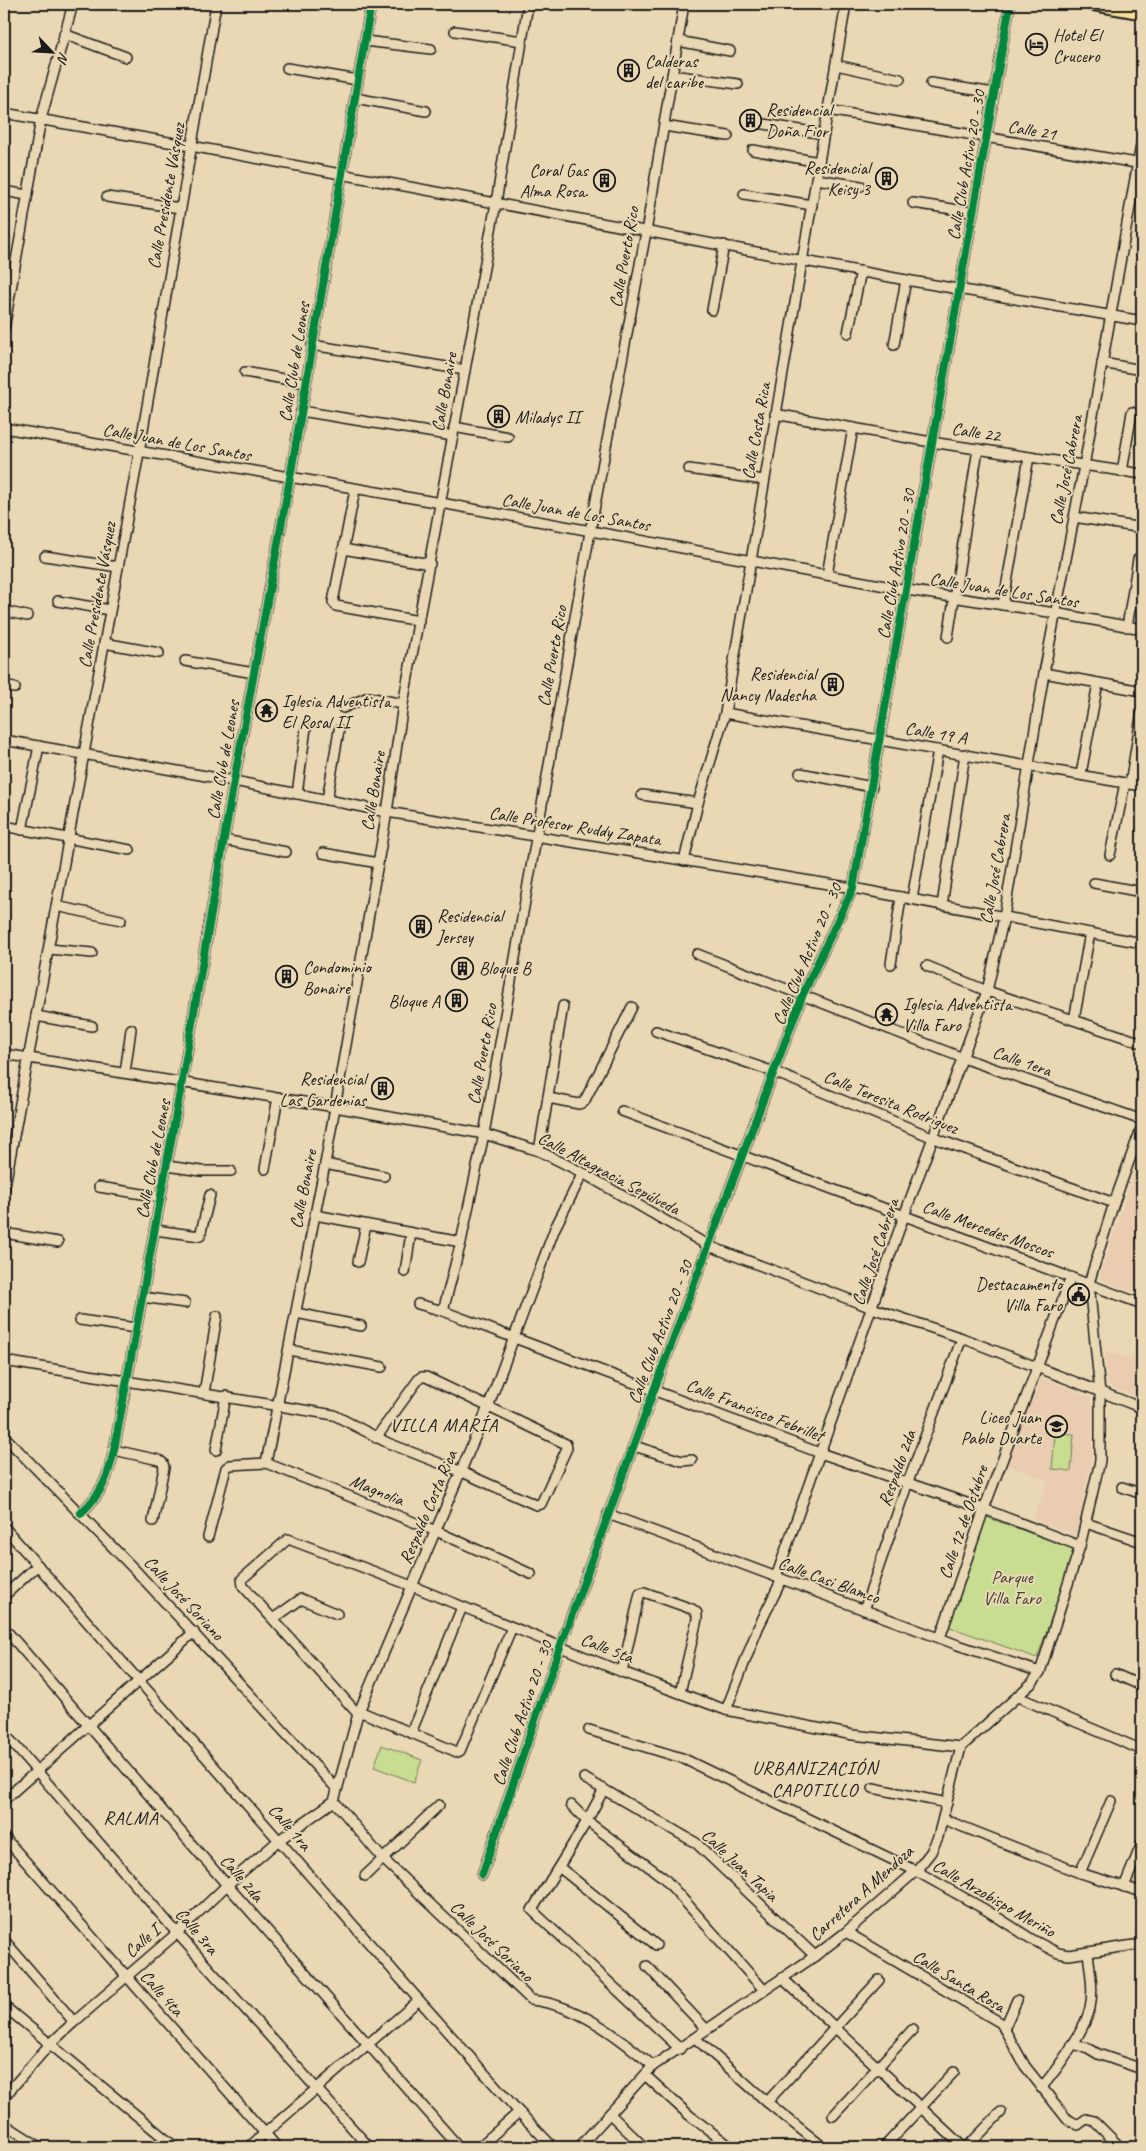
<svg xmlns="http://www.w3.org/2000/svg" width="1146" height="2151" font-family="Caveat,sans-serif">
<rect width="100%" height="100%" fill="#ead8b5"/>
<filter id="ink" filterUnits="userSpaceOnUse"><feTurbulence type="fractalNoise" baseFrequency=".02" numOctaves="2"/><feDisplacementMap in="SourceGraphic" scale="10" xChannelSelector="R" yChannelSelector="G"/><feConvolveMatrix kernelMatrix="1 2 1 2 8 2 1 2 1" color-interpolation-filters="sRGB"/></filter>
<g filter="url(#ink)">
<g fill="#eaccb0">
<path d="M1137 1165 1142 1167V1295L1103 1280 1100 1275Z"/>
<path d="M1105 1351 1142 1362V1374L1135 1395 1113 1388 1107 1383Z"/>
<path d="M1041 1377 1092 1398V1456L1076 1533 1072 1534 1033 1519 1048 1481 1006 1464Z"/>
</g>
<g fill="#c8dd92" stroke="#727c57">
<path d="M1055 1433 1074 1434 1071 1471 1052 1469Z"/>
<path d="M986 1517 1076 1549 1037 1658 947 1626Z"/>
<path d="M382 1745 422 1760 414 1782 374 1767Z"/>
</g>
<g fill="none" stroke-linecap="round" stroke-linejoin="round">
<defs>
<g id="minor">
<path d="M455 31 522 41"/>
<path d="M64 34 126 57"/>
<path d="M365 41 431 49"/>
<path d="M678 41 730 51"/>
<path d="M836 65 900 79"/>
<path d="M287 68 358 80"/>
<path d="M672 75 738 84"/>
<path d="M931 83 994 93"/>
<path d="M355 98 426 111"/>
<path d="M828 110 1142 164"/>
<path d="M4 113 191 146 906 280 1142 321"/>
<path d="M758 123 824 134"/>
<path d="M664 126 728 136"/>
<path d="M753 150 819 162"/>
<path d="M816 179 861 186"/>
<path d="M4 191 27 195"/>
<path d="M744 194 812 205"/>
<path d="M107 197 180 208"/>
<path d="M913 203 972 212"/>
<path d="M712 310 724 245"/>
<path d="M4 329 41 119 73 4"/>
<path d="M848 333 861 271"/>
<path d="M312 345 465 370"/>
<path d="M894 345 906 280"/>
<path d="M1102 363 1142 370"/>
<path d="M245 372 306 383"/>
<path d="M301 411 453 436"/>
<path d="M775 414 931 442 1142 474"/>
<path d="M454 427 508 437"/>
<path d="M4 428 441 503 907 590 1055 613 1142 629"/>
<path d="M689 469 764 480"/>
<path d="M1122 472 1132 412"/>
<path d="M355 490 333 602 336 606 419 621"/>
<path d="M1074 517 1136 527"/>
<path d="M343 549 430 564"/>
<path d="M45 556 118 567"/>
<path d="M827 575 853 428"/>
<path d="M58 601 110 610"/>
<path d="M1003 605 1029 457"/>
<path d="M4 611 27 616"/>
<path d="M1127 627 1138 559"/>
<path d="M948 637 978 449"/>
<path d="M104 643 159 653"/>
<path d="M185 661 254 673"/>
<path d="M1044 673 1142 691"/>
<path d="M4 686 15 688"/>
<path d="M343 708 368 697 403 704"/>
<path d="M725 713 1142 786"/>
<path d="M4 740 234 781 387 812 853 888 1142 943"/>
<path d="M800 773 872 787"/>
<path d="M1081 774 1098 683"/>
<path d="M1130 784 1142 711"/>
<path d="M297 794 306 728"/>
<path d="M642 795 698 803"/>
<path d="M327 800 339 730"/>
<path d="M4 826 130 850"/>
<path d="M22 830 39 746"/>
<path d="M224 840 286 852"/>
<path d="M323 853 378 863"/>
<path d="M1110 855 1125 783"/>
<path d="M684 861 698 803 725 713 846 4"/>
<path d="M1094 883 1142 892"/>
<path d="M912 899 938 750"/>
<path d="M942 905 965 754"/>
<path d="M56 906 121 920"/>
<path d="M49 949 92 953"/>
<path d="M697 954 963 1058 1142 1120"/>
<path d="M891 964 901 897"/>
<path d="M927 966 987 991 1142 1043"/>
<path d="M36 1016 92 1026"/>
<path d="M1074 1020 1090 933"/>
<path d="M656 1031 774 1072 934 1138 1114 1203"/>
<path d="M4 1054 335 1107 484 1134 539 1151 583 1173 709 1246 872 1308 962 1338 1142 1408"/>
<path d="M125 1073 131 1029"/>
<path d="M548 1098 579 1104 584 1102 632 1007"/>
<path d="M622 1111 1142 1304"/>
<path d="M539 1151 563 1006"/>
<path d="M325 1164 384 1176"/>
<path d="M167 1166 201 1171H231"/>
<path d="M265 1169 278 1097"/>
<path d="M99 1187 161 1197"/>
<path d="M4 1191 139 453 216 4"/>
<path d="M315 1215 461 1242"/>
<path d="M155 1230 200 1236 210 1195"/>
<path d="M4 1233 58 1242"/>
<path d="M358 1262 366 1225"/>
<path d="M405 1272 411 1233"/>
<path d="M142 1297 185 1303"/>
<path d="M418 1304 443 1311 820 1453 984 1509 1080 1546"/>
<path d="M443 1311 461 1242 484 1134 590 532 646 232 684 4"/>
<path d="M296 1313 361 1326"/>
<path d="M80 1320 136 1328"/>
<path d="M289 1350 382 1367"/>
<path d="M4 1361 334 1415 388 1443 462 1472 536 1505 541 1504 567 1448 566 1444 426 1377H421L418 1380 376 1438"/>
<path d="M204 1393 217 1316"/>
<path d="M4 1436 137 1572 336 1788"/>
<path d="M634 1446 682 1461 692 1460"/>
<path d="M114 1450 159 1460 163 1463 164 1468 153 1521"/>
<path d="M216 1450 226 1396"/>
<path d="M266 1463 325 1164 387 812 403 704 496 203 528 4"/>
<path d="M1122 1487 1142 1494"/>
<path d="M81 1513C102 1493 108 1478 114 1450L182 1081 234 781 290 478 371 4"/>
<path d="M608 1514 958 1645 1040 1672"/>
<path d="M1086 1523 1142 1542"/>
<path d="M4 1527 419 2000 519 2112 553 2147"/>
<path d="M208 1537 226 1468 230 1465 266 1463 436 1531 531 1574"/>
<path d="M776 1577 904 1216 987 991 1004 917 1044 673 1084 466 1142 139"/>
<path d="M4 1596 38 1565"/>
<path d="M864 1610 908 1482 962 1338"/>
<path d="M273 1619 301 1599 337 1614"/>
<path d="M4 1628 227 1885 459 2147"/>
<path d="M940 1638 984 1509 1071 1277"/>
<path d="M622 1672 640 1593 644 1592 692 1609 697 1613V1619L680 1693"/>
<path d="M1115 1674 1142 1686"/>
<path d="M1018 1697 1142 1750"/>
<path d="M726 1710 758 1628 782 1579"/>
<path d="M359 1711 457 1752 460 1751 512 1627"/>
<path d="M358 1714 243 1586 242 1579 288 1539 412 1586 622 1672 726 1710 853 1735 961 1747"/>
<path d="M589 1730 682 1758 916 1871 986 1910 1033 1940 1058 1953 1069 1955 1134 1945 1142 1946"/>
<path d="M4 1733 177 1933 369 2147"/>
<path d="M411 1733 462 1607"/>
<path d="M584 1778 696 1843 815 1956"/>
<path d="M873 1788 947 1803"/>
<path d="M604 1789 587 1821 532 1910 680 2049"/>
<path d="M4 1800 194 1632"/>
<path d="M334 1801 358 1714 488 1407 555 1228 583 1173"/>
<path d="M334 1801 382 1858 531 2000C578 2005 618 2036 653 2066"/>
<path d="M571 1805 587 1821 664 1878 764 1990"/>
<path d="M943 1819 1080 1873 1142 1892"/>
<path d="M4 1837 277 2147"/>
<path d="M559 1867 656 1945"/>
<path d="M1080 1873 1111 1801"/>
<path d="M482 1875 560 1647 654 1390 803 994 853 888 1010 4"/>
<path d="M365 1876 439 1805"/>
<path d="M1124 1887 1142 1843"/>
<path d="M846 1932 1001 2023 1025 2066 1067 2119 1078 2125 1086 2119 1094 2121 1120 2147"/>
<path d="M4 1940 74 2022"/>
<path d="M647 1966 706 2029"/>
<path d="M782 1978 963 2147"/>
<path d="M4 2006 175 2147"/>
<path d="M1004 2029 1017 2000"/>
<path d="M695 2038 767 2102 823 2147"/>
<path d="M1072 2044 1088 2048 1098 2054 1142 2069"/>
<path d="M645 2075 689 2115 731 2147"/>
<path d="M1041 2088C1057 2070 1085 2030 1090 2008 1094 1990 1090 1971 1088 1953"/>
<path d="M4 2097 49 2045 74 2022 177 1933 227 1885 279 1840 334 1801"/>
<path d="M767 2102 879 1980"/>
<path d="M610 2114 644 2147"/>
<path d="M833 2116 913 2029"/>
<path d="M4 2124 40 2147"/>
<path d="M249 2147 419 2000"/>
<path d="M479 2147 519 2112"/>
<path d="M579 2147 653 2066 815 1956 846 1932 916 1871 931 1852 938 1837 961 1747 1032 1683 1040 1672 1080 1546 1100 1461V1393L1089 1283 1114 1203 1142 1126"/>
<path d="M884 2147 954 2072"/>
<path d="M967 2147 1001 2112"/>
</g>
<path id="major" d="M1091 4 1142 13"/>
</defs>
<use href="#minor" stroke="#1c1c1c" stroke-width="12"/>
<use href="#major" stroke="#1c1c1c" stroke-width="15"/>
<use href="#minor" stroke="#ead8b5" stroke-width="9"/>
<use href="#major" stroke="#fadf96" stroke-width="11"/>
<defs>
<g id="cycleway">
<path d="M81 1513C102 1493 108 1478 114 1450L182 1081 234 781 290 478 371 4"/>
<path d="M482 1875 560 1647 654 1390 803 994 853 888 1010 4"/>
</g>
</defs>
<use href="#cycleway" stroke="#ead8b5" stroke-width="11"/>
<use href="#cycleway" stroke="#00873e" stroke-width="8"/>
</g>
</g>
<defs>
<symbol id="hotel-ring" viewBox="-11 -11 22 22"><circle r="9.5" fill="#ead8b5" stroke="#1c1c1c" stroke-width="1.5"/><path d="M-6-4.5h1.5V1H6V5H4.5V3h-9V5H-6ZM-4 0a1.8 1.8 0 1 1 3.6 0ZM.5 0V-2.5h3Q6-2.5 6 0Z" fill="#1c1c1c"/></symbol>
<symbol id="building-ring" viewBox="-11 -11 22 22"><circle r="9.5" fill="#ead8b5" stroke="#1c1c1c" stroke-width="1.5"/><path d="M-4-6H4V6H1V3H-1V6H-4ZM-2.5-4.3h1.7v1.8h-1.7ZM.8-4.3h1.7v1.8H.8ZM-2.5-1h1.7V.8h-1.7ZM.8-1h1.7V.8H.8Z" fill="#1c1c1c"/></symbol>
<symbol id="temple-ring" viewBox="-11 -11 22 22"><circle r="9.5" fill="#ead8b5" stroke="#1c1c1c" stroke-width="1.5"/><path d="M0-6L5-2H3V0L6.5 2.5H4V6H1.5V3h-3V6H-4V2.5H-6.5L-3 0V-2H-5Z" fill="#1c1c1c"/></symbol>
<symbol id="civic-ring" viewBox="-11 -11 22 22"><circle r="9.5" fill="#ead8b5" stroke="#1c1c1c" stroke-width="1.5"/><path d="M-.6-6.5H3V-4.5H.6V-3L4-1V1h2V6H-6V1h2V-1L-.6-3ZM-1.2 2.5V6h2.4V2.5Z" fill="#1c1c1c"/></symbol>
<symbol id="school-ring" viewBox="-11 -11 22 22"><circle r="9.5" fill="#ead8b5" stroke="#1c1c1c" stroke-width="1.5"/><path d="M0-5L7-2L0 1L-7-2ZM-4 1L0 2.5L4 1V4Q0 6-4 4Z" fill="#1c1c1c"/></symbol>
</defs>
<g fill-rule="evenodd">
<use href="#hotel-ring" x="1024" y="32" width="25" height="25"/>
<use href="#building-ring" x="616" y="58" width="25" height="25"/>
<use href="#building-ring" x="738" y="108" width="25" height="25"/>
<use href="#building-ring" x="874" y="166" width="25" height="25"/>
<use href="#building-ring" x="592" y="168" width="25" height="25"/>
<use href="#building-ring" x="486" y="404" width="25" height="25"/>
<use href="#building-ring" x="820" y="672" width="25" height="25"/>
<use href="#temple-ring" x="254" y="698" width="25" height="25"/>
<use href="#building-ring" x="408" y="914" width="25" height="25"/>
<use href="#building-ring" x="450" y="956" width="25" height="25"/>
<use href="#building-ring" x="274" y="964" width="25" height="25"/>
<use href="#building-ring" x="444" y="988" width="25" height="25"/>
<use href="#temple-ring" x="874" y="1002" width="25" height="25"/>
<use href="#building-ring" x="370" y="1076" width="25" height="25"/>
<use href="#civic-ring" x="1066" y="1282" width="25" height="25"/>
<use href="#school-ring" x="1044" y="1414" width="25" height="25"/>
</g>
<g text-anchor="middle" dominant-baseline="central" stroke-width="4" stroke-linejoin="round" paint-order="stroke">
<g font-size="18" fill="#1c1c1c" stroke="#ead8b5" text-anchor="start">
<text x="1053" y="35">Hotel El<tspan x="1053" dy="21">Crucero</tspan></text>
<text x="645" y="61">Calderas<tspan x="645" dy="21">del caribe</tspan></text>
<text x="766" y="110">Residencial<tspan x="766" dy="21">Doña Fior</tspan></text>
<text x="870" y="168" text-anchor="end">Residencial<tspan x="870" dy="21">Keisy 3</tspan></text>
<text x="588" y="170" text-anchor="end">Coral Gas<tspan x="588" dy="21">Alma Rosa.</tspan></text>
<text x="515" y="417">Miladys II</text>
<text x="816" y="674" text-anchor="end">Residencial<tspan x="816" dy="21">Nancy Nadesha</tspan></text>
<text x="282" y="701">Iglesia Adventista<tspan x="282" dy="21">El Rosal II</tspan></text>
<text x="437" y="916">Residencial<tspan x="437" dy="21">Jersey</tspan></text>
<text x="303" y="967">Condominio<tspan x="303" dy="21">Bonaire</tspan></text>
<text x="479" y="968">Bloque B</text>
<text x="440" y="1001" text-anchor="end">Bloque A</text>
<text x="903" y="1004">Iglesia Adventista<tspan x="903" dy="21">Villa Faro</tspan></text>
<text x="366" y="1079" text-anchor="end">Residencial<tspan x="366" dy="21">Las Gardenias</tspan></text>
<text x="1062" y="1284" text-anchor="end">Destacamento<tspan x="1062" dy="21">Villa Faro</tspan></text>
<text x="1041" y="1417" text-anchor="end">Liceo Juan<tspan x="1041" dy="21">Pablo Duarte</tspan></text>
</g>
<g font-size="18" fill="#1c1c1c" stroke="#ead8b5">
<text transform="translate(1032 130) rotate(10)">Calle 21</text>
<text transform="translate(966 165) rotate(-80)">Calle Club Activo 20 - 30</text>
<text transform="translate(166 196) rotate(-80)">Calle Presidente Vásquez</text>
<text transform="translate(624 257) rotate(-80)">Calle Puerto Rico</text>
<text transform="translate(294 362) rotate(-81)">Calle Club de Leones</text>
<text transform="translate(444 392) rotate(-80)">Calle Bonaire</text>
<text transform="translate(756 431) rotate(-80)">Calle Costa Rica</text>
<text transform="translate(976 432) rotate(9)">Calle 22</text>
<text transform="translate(177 442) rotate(10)">Calle Juan de Los Santos</text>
<text transform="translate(1066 470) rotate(-79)">Calle José Cabrera</text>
<text transform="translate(576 512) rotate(10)">Calle Juan de Los Santos</text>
<text transform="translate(896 564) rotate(-80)">Calle Club Activo 20 - 30</text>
<text transform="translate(1004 590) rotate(9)">Calle Juan de Los Santos</text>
<text transform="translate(97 595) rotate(-80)">Calle Presidente Vásquez</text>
<text transform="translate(552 656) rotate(-80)">Calle Puerto Rico</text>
<text transform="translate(936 733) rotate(10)">Calle 19 A</text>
<text transform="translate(223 760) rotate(-80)">Calle Club de Leones</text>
<text transform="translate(373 791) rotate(-81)">Calle Bonaire</text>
<text transform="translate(575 826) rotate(9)">Calle Profesor Ruddy Zapata</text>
<text transform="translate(995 869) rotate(-80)">Calle José Cabrera</text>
<text transform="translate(807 954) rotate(-67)">Calle Club Activo 20 - 30</text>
<text transform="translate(482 1054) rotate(-80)">Calle Puerto Rico</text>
<text transform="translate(1022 1061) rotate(19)">Calle 1era</text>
<text transform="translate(891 1102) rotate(22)">Calle Teresita Rodriguez</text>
<text transform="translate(153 1159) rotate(-79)">Calle Club de Leones</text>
<text transform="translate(609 1173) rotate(28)">Calle Altagracia Sepúlveda</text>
<text transform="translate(303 1189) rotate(-79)">Calle Bonaire</text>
<text transform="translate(988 1229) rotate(20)">Calle Mercedes Moscos</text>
<text transform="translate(875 1252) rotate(-71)">Calle José Cabrera</text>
<text transform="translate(660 1332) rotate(-69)">Calle Club Activo 20 - 30</text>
<text transform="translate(755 1410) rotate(21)">Calle Francisco Febrillet</text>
<text transform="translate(897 1468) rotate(-70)">Respaldo 2da</text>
<text transform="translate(377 1490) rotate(22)">Magnolia</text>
<text transform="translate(428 1507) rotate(-67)">Respaldo Costa Rica</text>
<text transform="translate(963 1522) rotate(-71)">Calle 12 de Octubre</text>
<text transform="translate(829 1580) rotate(20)">Calle Casi Blamco</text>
<text transform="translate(184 1598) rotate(47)">Calle José Soriano</text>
<text transform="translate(607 1648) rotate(21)">Calle 5ta</text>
<text transform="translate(522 1713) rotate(-71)">Calle Club Activo 20 - 30</text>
<text transform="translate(290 1827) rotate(49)">Calle 1ra</text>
<text transform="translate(740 1865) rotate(43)">Calle Juan Tapia</text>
<text transform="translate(242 1878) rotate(49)">Calle 2da</text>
<text transform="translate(861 1893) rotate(-42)">Carretera A Mendoza</text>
<text transform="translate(994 1898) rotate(30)">Calle Arzobispo Meriño</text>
<text transform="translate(197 1931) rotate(49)">Calle 3ra</text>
<text transform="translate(142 1941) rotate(-41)">Calle I</text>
<text transform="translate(492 1941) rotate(44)">Calle José Soriano</text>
<text transform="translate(959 1981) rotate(31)">Calle Santa Rosa</text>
<text transform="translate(162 1993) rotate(48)">Calle 4ta</text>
</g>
<g font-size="18" fill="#3e4334" stroke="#ead8b5">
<text x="1012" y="1577">Parque<tspan x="1012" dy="21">Villa Faro</tspan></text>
</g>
<g font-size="19" letter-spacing="1" fill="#1c1c1c" stroke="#ead8b5">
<text x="444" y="1425">VILLA MARÍA</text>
<text x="815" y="1768">URBANIZACIÓN<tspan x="815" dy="22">CAPOTILLO</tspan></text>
<text x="131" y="1818">RALMA</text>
</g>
</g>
<rect width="1146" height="2151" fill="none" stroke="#ead8b5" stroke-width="20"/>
<rect x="10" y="10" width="1126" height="2131" fill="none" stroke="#1c1c1c" stroke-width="2" filter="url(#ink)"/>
<g transform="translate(52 52) rotate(115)" stroke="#ead8b5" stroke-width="4" paint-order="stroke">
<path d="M0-4L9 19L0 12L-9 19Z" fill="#1c1c1c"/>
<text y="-8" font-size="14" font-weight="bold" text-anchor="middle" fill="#1c1c1c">N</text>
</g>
</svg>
